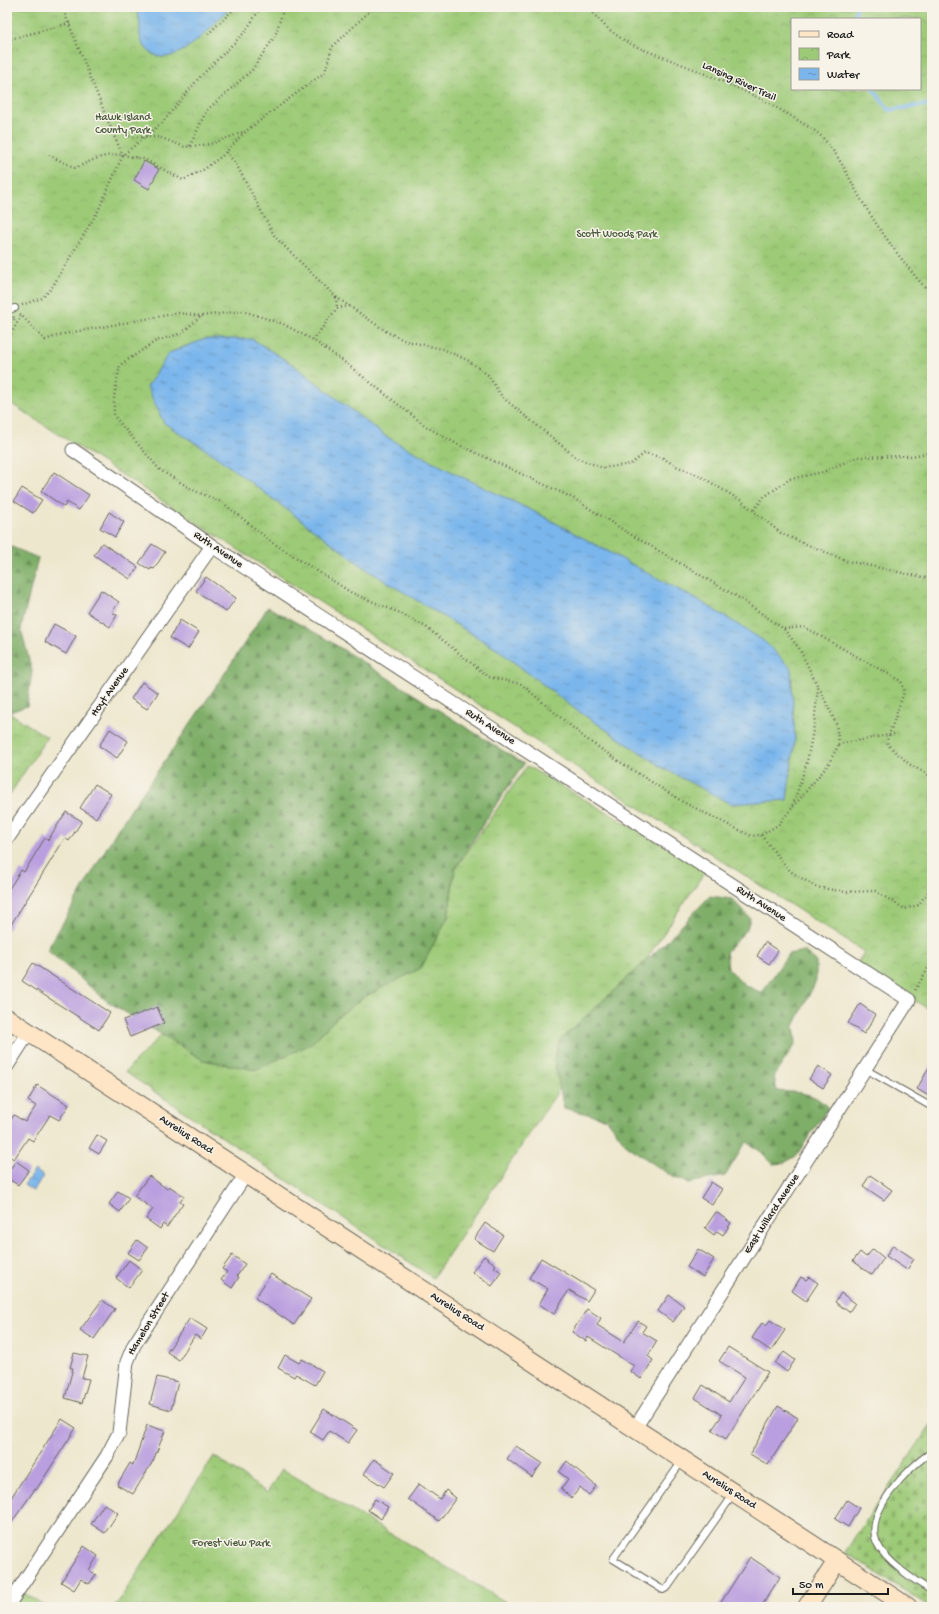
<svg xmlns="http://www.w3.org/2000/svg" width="939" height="1614" font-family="'Gochi Hand',sans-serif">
<defs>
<pattern id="grass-tufts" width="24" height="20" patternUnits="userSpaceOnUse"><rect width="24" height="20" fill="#9dca77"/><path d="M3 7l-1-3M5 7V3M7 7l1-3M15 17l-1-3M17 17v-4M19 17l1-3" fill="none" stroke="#87ad66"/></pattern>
<pattern id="forest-firs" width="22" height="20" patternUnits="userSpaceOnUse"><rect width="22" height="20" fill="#7eae68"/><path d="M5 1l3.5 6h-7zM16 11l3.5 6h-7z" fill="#668d55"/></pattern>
<pattern id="cemetery-stones" width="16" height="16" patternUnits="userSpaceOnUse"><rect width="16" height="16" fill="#9dca77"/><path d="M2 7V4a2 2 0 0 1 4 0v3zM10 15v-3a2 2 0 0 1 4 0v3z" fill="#87ad66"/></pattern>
<pattern id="park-crowns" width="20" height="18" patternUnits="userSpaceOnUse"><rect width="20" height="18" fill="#9dca77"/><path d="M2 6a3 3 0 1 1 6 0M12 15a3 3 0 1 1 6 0" fill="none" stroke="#87ad66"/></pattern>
<pattern id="water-ripples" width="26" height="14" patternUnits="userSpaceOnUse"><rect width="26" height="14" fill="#7ab6ec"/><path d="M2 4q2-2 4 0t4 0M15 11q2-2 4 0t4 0" fill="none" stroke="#6393be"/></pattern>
</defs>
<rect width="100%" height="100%" fill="#f7f3e8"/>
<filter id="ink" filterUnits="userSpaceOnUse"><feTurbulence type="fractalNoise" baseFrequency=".025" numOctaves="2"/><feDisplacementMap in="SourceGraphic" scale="8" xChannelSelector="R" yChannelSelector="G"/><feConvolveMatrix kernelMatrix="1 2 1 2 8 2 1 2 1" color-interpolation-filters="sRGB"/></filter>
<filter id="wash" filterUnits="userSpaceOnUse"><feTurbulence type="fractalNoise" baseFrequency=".012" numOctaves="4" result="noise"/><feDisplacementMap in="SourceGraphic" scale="16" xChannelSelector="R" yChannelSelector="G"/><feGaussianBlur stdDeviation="0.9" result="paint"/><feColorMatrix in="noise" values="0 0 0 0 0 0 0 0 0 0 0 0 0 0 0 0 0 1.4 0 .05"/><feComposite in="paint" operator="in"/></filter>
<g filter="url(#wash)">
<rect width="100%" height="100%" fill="#ede7cd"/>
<path fill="url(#grass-tufts)" stroke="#5c734a" d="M527 766 706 870 433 1278 125 1072 162 1034 203 1060 311 1044 336 1018 364 997 421 968 448 917 455 869Z"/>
<g fill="url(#forest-firs)" stroke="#4d6542">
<path d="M7 545 38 558 21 629 32 671 27 706 7 713Z"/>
<path d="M268 607 323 637 524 764 487 818 455 869 448 917 421 968 364 997 336 1018 311 1044 255 1070 203 1060 107 1001 47 950 117 830 219 682Z"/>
<path d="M710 896 732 899 750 918 747 929 726 952 728 968 745 985 762 993 788 954 804 951 816 961V981L794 1026 796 1043 774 1076 777 1091C798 1093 814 1091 828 1108L796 1156 784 1163 773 1164 760 1151 746 1142 725 1176 688 1183 673 1177 627 1146 607 1119 564 1108 554 1060 560 1040 666 942Z"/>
</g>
<path fill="url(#cemetery-stones)" stroke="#5c734a" d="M932 1423V1607H930L845 1552Z"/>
<g fill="url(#park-crowns)" stroke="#5c734a" fill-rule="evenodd">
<path d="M7 7H932V1011L856 965 864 952 7 401ZM792 19H920V89H792Z"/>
<path d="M7 711 47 737 7 799Z"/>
<path d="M214 1456 267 1493 282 1469 514 1607H115Z"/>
<path d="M22 1592 47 1607H12Z"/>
</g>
<g fill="url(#water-ripples)" stroke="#4b6984">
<path d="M135 7H231C211 26 164 86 141 40 139 35 140 30 140 25 140 19 137 13 135 7Z"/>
<path d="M205 339H252L295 366 385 436 454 473 539 514 705 604 764 641 791 668 795 739 787 800 731 804 665 769 575 709 498 650 369 571 214 455 164 423 147 387 169 353Z"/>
<path d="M35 1170 43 1176 33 1191 24 1185Z"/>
</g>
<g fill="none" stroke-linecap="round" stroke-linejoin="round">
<g stroke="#7ab6ec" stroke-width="4">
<path d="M854 19 857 7"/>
<path d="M873 89 889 110 932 104"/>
</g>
</g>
<g id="blocks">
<g fill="#b99fdf">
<path d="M144 161 159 169 149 189 134 180Z"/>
<path d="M54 472 89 495 79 510 67 502 64 507 41 491Z"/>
<path d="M22 488 42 500 33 513 14 501Z"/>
<path d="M109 512 124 522 115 537 100 528Z"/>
<path d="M102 543 138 567 130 579 94 555Z"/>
<path d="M152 544 165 552 154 569 151 568 150 570 139 563Z"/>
<path d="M206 577 236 598 226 612 196 591Z"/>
<path d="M101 590 119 602 112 612 117 615 110 627 87 612Z"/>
<path d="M180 620 199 632 188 649 170 638Z"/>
<path d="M54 624 76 636 66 654 45 642Z"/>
<path d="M142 682 158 693 147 709 131 699Z"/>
<path d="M110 729 128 741 117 758 99 746Z"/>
<path d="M95 784 111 794 96 818 80 808Z"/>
<path d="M66 812 82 821 69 841 65 838 7 931V892L21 870 24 872 45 838 48 840Z"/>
<path d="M765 942 778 951 769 964 757 956Z"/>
<path d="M33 963 110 1013 99 1030 22 981Z"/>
<path d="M860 1004 876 1015 864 1034 848 1023Z"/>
<path d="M157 1007 164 1023 130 1037 123 1020Z"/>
<path d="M932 1062V1098L917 1089Z"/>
<path d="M818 1066 832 1075 823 1088 809 1079Z"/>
<path d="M37 1085 69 1105 59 1120 50 1115 33 1141 28 1138 14 1159 7 1155V1126L14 1115 25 1122 36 1106 28 1101Z"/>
<path d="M97 1135 107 1141 99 1154 89 1148Z"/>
<path d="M16 1161 29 1170 18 1185 7 1178V1173Z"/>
<path d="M870 1175 892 1190 884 1200 863 1186Z"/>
<path d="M149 1176 167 1189 169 1186 184 1196 180 1201 183 1203 167 1227 163 1224 160 1229 146 1219 153 1209 134 1196Z"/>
<path d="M711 1182 722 1189 712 1205 701 1198Z"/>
<path d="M118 1191 129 1198 120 1212 109 1204Z"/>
<path d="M716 1212 731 1223 723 1235 717 1231 714 1235 705 1228Z"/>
<path d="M485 1223 503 1235 493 1251 474 1239Z"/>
<path d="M137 1240 148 1248 139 1260 128 1253Z"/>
<path d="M893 1245 914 1259 907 1270 886 1256Z"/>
<path d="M698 1249 714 1259 703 1277 687 1267Z"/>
<path d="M873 1249 884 1258 872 1275 853 1261 860 1252 866 1257Z"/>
<path d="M232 1255 245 1264 237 1276 239 1277 232 1288 221 1280 227 1272 222 1269Z"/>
<path d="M484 1256 496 1265 494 1267 501 1272 492 1286 472 1272Z"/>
<path d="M541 1258 594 1290 587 1301 569 1290 554 1314 539 1304 548 1289 529 1278Z"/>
<path d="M129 1260 142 1270 129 1288 116 1278Z"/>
<path d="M271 1274 311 1299 294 1325 255 1298Z"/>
<path d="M801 1277 806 1280 809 1277 818 1283 806 1301 792 1291Z"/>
<path d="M841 1293 855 1303 849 1312 835 1302Z"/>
<path d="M669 1295 684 1306 673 1322 658 1311Z"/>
<path d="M102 1300 115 1309 94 1339 80 1330Z"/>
<path d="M587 1309 601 1318 597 1325 624 1342 638 1321 646 1326 642 1332 657 1341 648 1356 653 1360 641 1379 630 1371 634 1366 588 1337 586 1341 572 1332Z"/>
<path d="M190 1318 207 1329 201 1339 195 1335 179 1360 167 1352Z"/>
<path d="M770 1320 785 1330 771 1351 752 1338 762 1323 766 1326Z"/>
<path d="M728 1347 768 1372 726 1439 712 1430 722 1415 695 1398 703 1385 729 1402 745 1377 719 1361Z"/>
<path d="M784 1352 795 1360 787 1372 775 1363Z"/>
<path d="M74 1353 88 1356 82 1378 89 1379 82 1403 65 1398 73 1368H70Z"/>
<path d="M285 1355 299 1363 302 1359 323 1371 315 1385 296 1374 294 1377 278 1368Z"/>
<path d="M157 1377 178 1382 171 1410 150 1404Z"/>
<path d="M778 1406 798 1418 768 1465 750 1454Z"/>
<path d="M324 1409 357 1430 348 1443 329 1431 323 1440 310 1432Z"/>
<path d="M62 1419 76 1428 36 1490 35 1489 7 1529V1504Z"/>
<path d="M147 1425 165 1431 153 1461 133 1494 117 1485 130 1463 133 1465Z"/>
<path d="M516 1446 542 1463 532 1477 507 1459Z"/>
<path d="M374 1459 394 1473 384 1487 364 1474Z"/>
<path d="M567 1461 596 1486 589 1495 580 1487 572 1498 561 1489 568 1479 559 1472Z"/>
<path d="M419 1484 440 1499 446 1490 456 1498 439 1521 408 1499Z"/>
<path d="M375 1499 388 1507 381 1519 368 1510Z"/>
<path d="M847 1500 859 1508 848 1527 835 1519Z"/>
<path d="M104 1504 118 1513 105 1533 91 1524Z"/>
<path d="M84 1546 98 1556 89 1570 96 1575 89 1584 81 1579 74 1590 61 1582Z"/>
<path d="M750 1557 780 1577 761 1607H718Z"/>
</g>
</g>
</g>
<g filter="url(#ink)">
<use href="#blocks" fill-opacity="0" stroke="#65635a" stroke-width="1"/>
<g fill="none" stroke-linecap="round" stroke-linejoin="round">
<defs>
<g id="lane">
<path d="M7 310 15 308"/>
<path d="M865 1069 932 1107"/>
<path d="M932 1452C909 1466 863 1513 877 1543 885 1561 915 1581 932 1591"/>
<path d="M682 1461 613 1559 663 1590 668 1587 733 1495"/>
</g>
<g id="street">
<path d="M73 450 212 546 909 1000 635 1428"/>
<path d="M7 839 212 546"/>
<path d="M7 1066 29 1032"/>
<path d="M7 1607 107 1456 119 1433 127 1362 134 1345 246 1174"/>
</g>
<g id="secondary">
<path d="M7 1018 908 1607"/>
<path d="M807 1607 837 1561"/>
</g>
</defs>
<use href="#lane" stroke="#65635a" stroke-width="8"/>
<use href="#street" stroke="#65635a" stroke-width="15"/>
<use href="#secondary" stroke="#65635a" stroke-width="20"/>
<g stroke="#65635a" stroke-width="2.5" stroke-dasharray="1 3" stroke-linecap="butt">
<path d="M62 7 114 136 123 155 144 159 183 180 203 170 222 156 246 131 325 72 332 47 374 7"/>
<path d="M588 7C618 45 639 47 681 64 721 80 763 98 799 121 805 125 813 129 819 134 840 154 850 182 865 206 882 234 909 271 932 295"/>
<path d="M208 34 232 11 234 7"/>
<path d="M7 40 70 23"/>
<path d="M111 128 131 137H159L185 147 210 144 244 132"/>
<path d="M190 146 206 111 252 70 275 36 284 7"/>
<path d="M226 152 236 164 275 237 336 297 387 332 406 341 443 349 469 361 488 375 502 397 577 458 603 468 631 464 645 453 663 458 676 466 702 477 740 500 782 534 847 561 932 579"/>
<path d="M49 155 75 168C91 161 105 153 123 155"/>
<path d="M336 297 337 308"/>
<path d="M22 305 42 298 51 289 98 211 123 155 162 123 199 78 245 32 261 7"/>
<path d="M20 314 45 340 63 334 179 313 201 316 243 311 283 324 313 340 343 361 427 427 455 443 573 498 625 531 736 596 784 629 799 648 818 687 814 725 807 762 792 808 778 825 761 835 751 836 683 802 620 762 585 738 521 684 489 677 426 627 400 613 352 593 273 543 222 502 195 491 160 470 114 416V397L120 365 156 341 182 333 201 316"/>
<circle cx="11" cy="319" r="3"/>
<path d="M11 334 21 316"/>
<path d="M313 340 337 308 350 306"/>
<path d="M754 510 764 497 790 479 823 472 857 457 911 456 932 452"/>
<path d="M784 629 804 627 901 681 904 692 887 741 888 745 909 764 932 777"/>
<path d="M819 687 836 724 839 744 894 734"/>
<path d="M793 807 828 765 839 744"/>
<path d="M761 835 790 871 816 887 846 892 875 891 905 909 918 905 932 887"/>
<path d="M915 990 932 962"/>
</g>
<use href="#lane" stroke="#fff" stroke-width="6"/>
<use href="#street" stroke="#fff" stroke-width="13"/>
<use href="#secondary" stroke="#fde5c5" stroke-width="18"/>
</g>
</g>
<g text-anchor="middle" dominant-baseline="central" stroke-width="3" stroke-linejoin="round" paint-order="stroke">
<g font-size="11" fill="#1c1c1c" stroke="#f7f3e8">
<text transform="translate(739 82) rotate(25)">Lansing River Trail</text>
<text transform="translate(218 550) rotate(34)">Ruth Avenue</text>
<text transform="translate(110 692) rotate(-55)">Hoyt Avenue</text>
<text transform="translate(490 727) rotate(33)">Ruth Avenue</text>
<text transform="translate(761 904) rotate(33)">Ruth Avenue</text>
<text transform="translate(186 1135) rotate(33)">Aurelius Road</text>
<text transform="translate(772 1214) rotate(-57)">East Willard Avenue</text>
<text transform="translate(457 1312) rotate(33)">Aurelius Road</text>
<text transform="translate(149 1324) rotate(-59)">Hamelon Street</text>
<text transform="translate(729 1490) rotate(33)">Aurelius Road</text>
</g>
<g font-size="11" fill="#49593c" stroke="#f7f3e8">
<text x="123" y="118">Hawk Island<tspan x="123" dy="13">County Park</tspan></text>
<text x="617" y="235">Scott Woods Park</text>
<text x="231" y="1544">Forest View Park</text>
</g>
</g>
<rect width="939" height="1614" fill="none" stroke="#f7f3e8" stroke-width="24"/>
<rect x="791" y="18" width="130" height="72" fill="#f7f3e8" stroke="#9f9d96"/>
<rect x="799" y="31" width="20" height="6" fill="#fde5c5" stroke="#9f9d96"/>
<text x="827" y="38" font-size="12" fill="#1c1c1c">Road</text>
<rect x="799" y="48" width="20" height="12" fill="url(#park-crowns)" stroke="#9f9d96"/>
<text x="827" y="58" font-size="12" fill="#1c1c1c">Park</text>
<rect x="799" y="68" width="20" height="12" fill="url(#water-ripples)" stroke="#9f9d96"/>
<text x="827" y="78" font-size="12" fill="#1c1c1c">Water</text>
<path d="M793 1588v6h95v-6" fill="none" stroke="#1c1c1c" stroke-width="2"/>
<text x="799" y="1588" font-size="12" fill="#1c1c1c" stroke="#f7f3e8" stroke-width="3" paint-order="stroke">50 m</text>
</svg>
